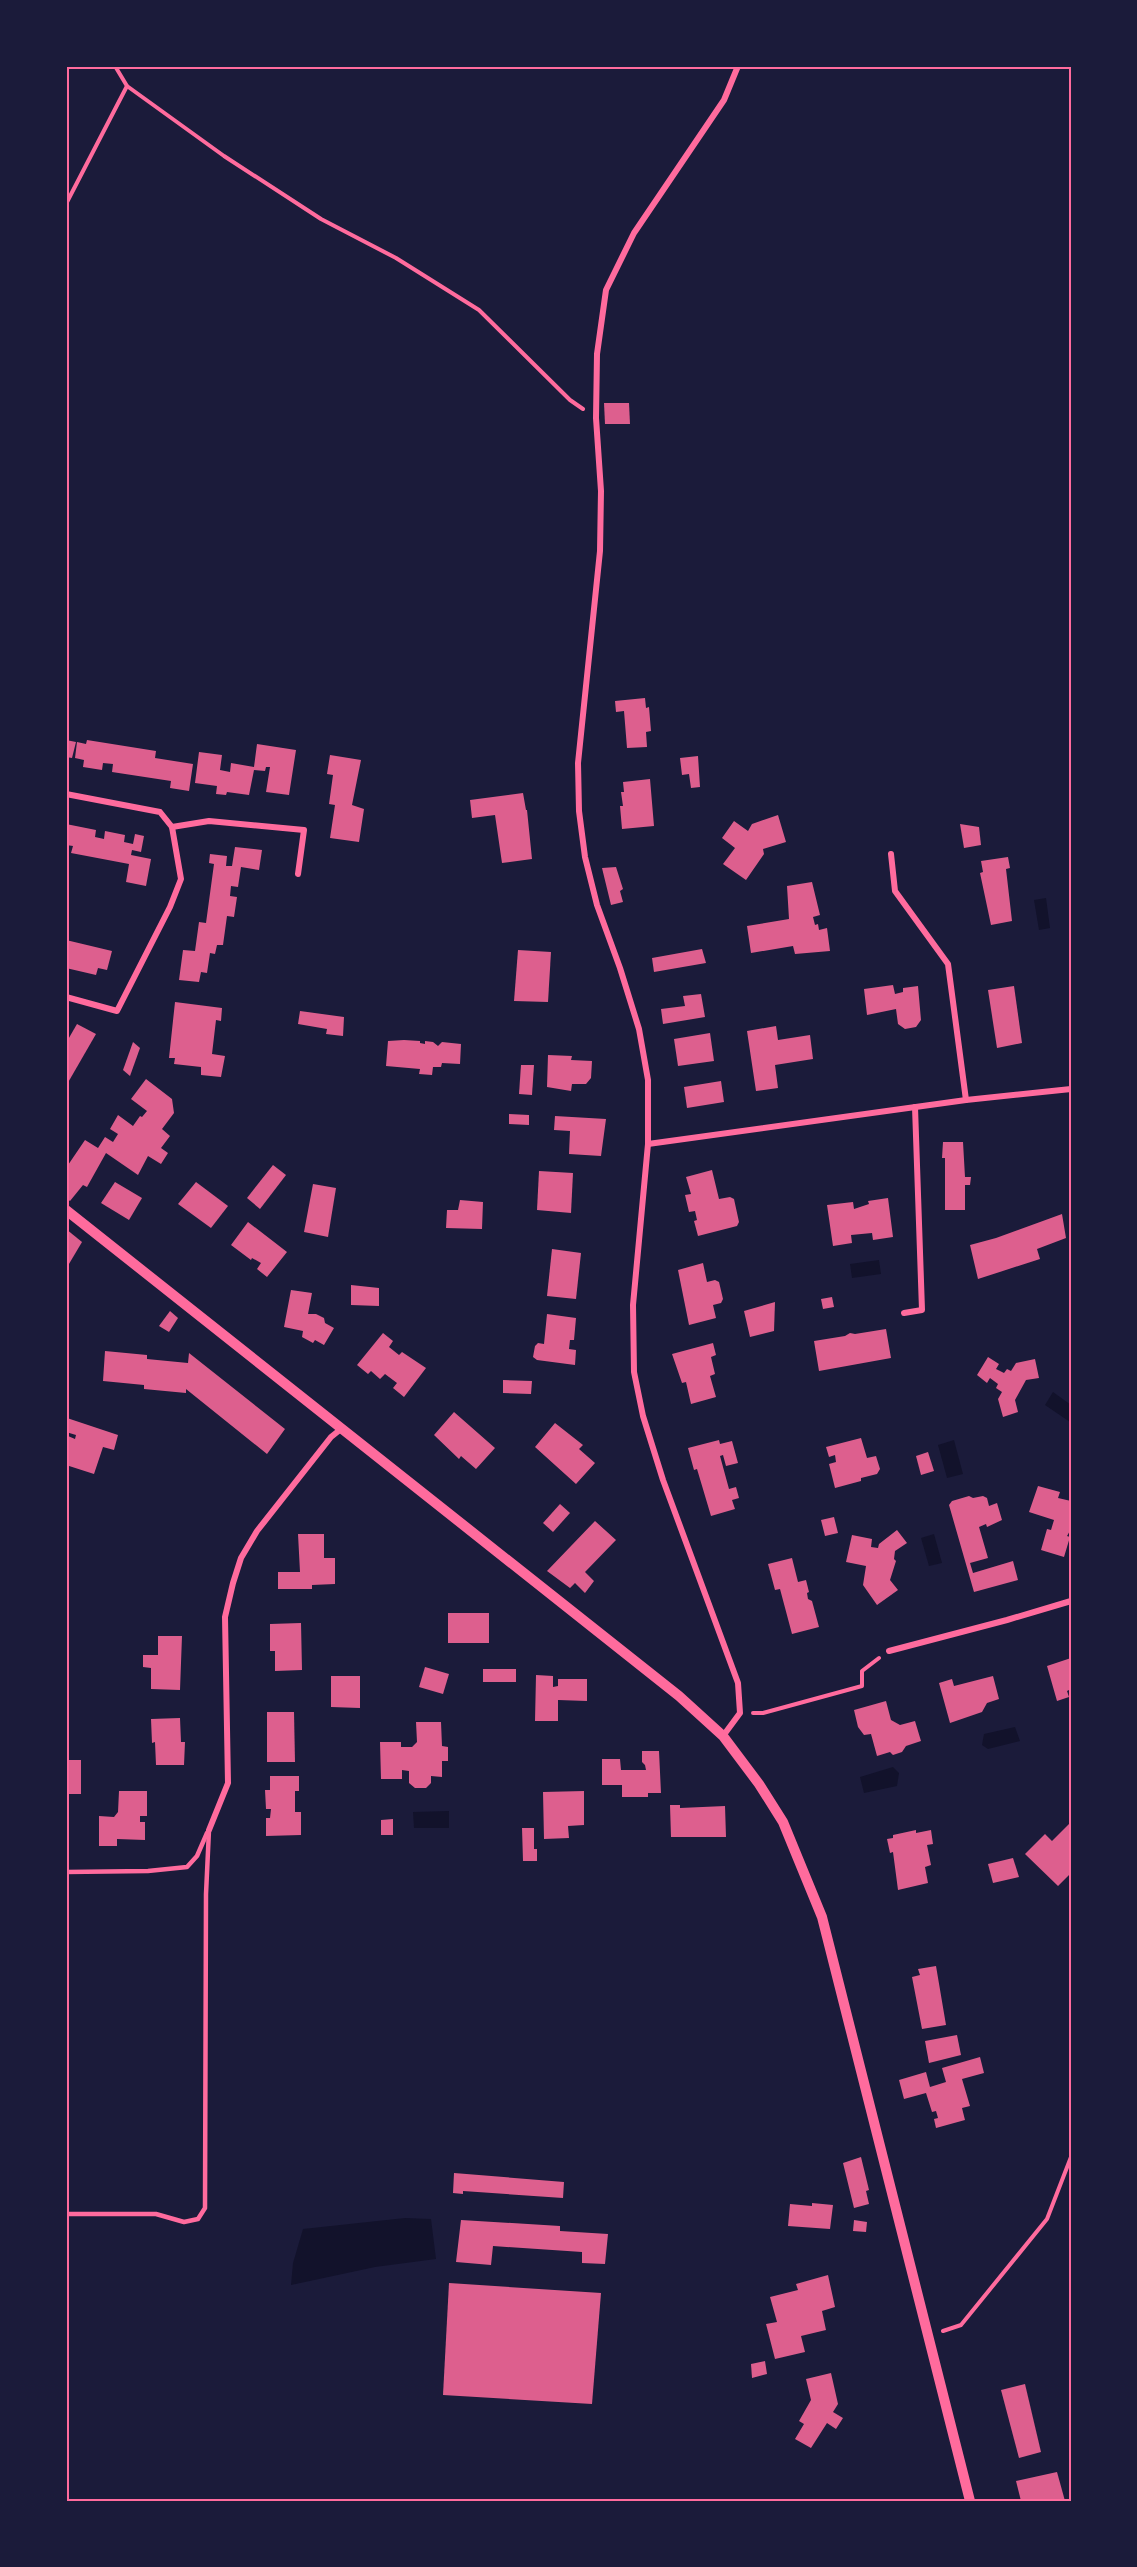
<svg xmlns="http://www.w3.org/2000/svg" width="1137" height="2567" font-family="Commissioner,sans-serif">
<rect width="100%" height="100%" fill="#1b1b3a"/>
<g fill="#12122b">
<path d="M1046 898 1050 928 1039 930 1034 900Z"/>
<path d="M879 1260 881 1274 852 1278 850 1264Z"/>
<path d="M1053 1392 1071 1405 1070 1422 1045 1405Z"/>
<path d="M954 1440 963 1474 947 1478 938 1445Z"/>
<path d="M934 1534 942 1563 929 1566 921 1538Z"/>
<path d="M1015 1727 1020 1741 988 1749 982 1745 984 1734Z"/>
<path d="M893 1767 899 1773 897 1786 864 1793 860 1777Z"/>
<path d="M449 1811V1828H414L413 1812Z"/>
<path d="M405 2218 431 2219 436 2259 375 2267 291 2285 293 2263 303 2229Z"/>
</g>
<g fill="#dd5f8e">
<path d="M604 403H629L630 424H605Z"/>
<path d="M645 698 646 708 649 707 651 731 646 732 647 747 627 748 624 711 616 712 615 701Z"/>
<path d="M66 740 76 742 72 758 66 757Z"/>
<path d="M87 740 156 751 155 758 193 764 189 791 170 788 171 781 112 772 113 764 103 763 102 770 83 767 84 760 75 758 77 742 86 744Z"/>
<path d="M257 744 296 750 289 795 266 792 270 767H266L265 771 254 770 249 795 227 792 226 795 216 794 217 786 195 783 199 752 222 755 220 770 230 772 231 763 254 767Z"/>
<path d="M330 755 361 760 352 805 364 809 359 842 330 838 335 805 329 804 333 775 327 774Z"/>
<path d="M698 756 700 787 691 788 689 774 682 775 680 758Z"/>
<path d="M650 779 654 826 622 829 620 806H623L621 792H624L623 782Z"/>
<path d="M523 793 526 810H527L532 859 502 863 495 815 472 818 470 800Z"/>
<path d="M778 815 786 842 763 849 764 854 746 880 723 864 735 848 722 838 734 821 748 831 752 824Z"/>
<path d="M66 824 96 830 95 837 104 839 105 831 125 835 124 842 133 844 135 834 144 836 141 852 132 850 131 855 151 859 146 886 126 882 129 864 71 853 73 846 66 845Z"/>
<path d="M960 824 979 827 981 845 964 848Z"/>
<path d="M235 847 262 850 259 870 241 867 238 887 231 886 230 896 237 897 234 917 227 916 223 945H217L215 954 210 953 207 973 201 972 199 982 179 980 183 950 195 951 199 922 206 923 214 864 209 863 210 854 227 856 226 866H232Z"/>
<path d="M1008 857 1010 868 1006 869 1012 921 991 925 980 873 983 872 981 861Z"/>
<path d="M616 867 623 889 620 891 623 902 611 905 602 868Z"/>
<path d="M812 882 820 915 813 917 815 925 818 924 819 930 827 928 830 951 795 954 793 946 751 953 747 926 789 919 787 886Z"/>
<path d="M66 940 112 951 107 970 98 968 96 975 66 968Z"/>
<path d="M702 949 706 963 654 972 652 958Z"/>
<path d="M518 950 551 952 548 1002 514 1001Z"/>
<path d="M893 985 895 994 903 992V988L918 986 921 1020 916 1027 905 1029 898 1024 896 1009 867 1015 864 989Z"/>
<path d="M1014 986 1022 1043 997 1048 988 990Z"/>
<path d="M701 994 705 1017 663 1024 661 1009 685 1006 683 996Z"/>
<path d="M175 1002 222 1008 221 1021 216 1020 212 1054 225 1056 221 1077 201 1075V1067L174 1064 175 1058H169Z"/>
<path d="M300 1011 344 1017 343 1036 326 1034 327 1029 298 1024Z"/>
<path d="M77 1024 96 1034 66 1086V1043Z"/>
<path d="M776 1026 778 1040 810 1035 813 1059 775 1065 778 1088 756 1091 747 1031Z"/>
<path d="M710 1033 714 1061 678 1066 674 1039Z"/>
<path d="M404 1040 420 1041V1043L425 1044V1041L433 1042 438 1046 442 1042 461 1044 460 1064 442 1063 441 1067H433L432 1075 419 1074 420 1069 386 1066 388 1041Z"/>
<path d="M133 1042 140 1048 130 1076 123 1070Z"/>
<path d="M548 1055 572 1056 571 1060 592 1061 591 1078 586 1084H572L571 1091 547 1087Z"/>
<path d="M521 1065H534L532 1095 519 1094Z"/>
<path d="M146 1079 172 1099 174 1113 162 1129 170 1136 161 1148 168 1153 161 1164 148 1156 138 1175 106 1153 87 1187 83 1185 70 1201 66 1198V1168L85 1140 98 1148 105 1137 113 1142 118 1134 110 1129 118 1115 133 1126 140 1116 142 1117 147 1111 131 1099Z"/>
<path d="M721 1081 724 1102 687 1108 684 1087Z"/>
<path d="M509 1114 529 1115V1125L509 1124Z"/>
<path d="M555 1116 606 1119 601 1156 569 1154 570 1131 554 1130Z"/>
<path d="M943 1142H963L965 1177H971L970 1185H965V1210H945V1158H942Z"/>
<path d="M273 1165 286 1175 260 1209 247 1198Z"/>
<path d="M712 1170 719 1199 730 1197 734 1199 739 1222 737 1226 698 1236 694 1221 697 1220 695 1211 689 1212 685 1195 691 1194 686 1177Z"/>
<path d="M539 1171 573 1173 571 1213 537 1210Z"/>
<path d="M115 1182 142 1198 129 1220 101 1203Z"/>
<path d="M196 1182 228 1206 211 1228 178 1204Z"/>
<path d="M313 1184 336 1188 328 1237 304 1232Z"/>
<path d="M888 1198 893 1237 873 1240 872 1233 851 1235 852 1243 833 1246 827 1205 853 1202 854 1209 869 1204 868 1201Z"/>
<path d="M460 1200 483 1202 482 1229 446 1228 447 1210H458Z"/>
<path d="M1062 1214 1066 1238 1037 1249 1040 1259 978 1279 970 1245 996 1238Z"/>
<path d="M248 1222 287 1252 267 1277 257 1269 261 1263 252 1258 251 1260 231 1245Z"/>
<path d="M66 1229 82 1242 66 1269Z"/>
<path d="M552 1249 581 1253 576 1299 547 1296Z"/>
<path d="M703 1263 707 1282 715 1280 719 1282 723 1299 721 1303 713 1305 716 1318 689 1325 678 1270Z"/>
<path d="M351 1285 379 1288V1306L351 1305Z"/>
<path d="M291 1290 312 1293 308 1314H316L324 1318 325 1323 334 1328 324 1345 315 1340 313 1343 302 1337 303 1331 284 1327Z"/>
<path d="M832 1297 834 1307 823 1309 821 1299Z"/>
<path d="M775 1302 774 1331 750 1337 744 1311Z"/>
<path d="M170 1311 178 1318 169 1332 159 1326Z"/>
<path d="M547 1314 576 1318 574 1340H570L569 1349 576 1350 575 1365 537 1360 533 1357 535 1346 538 1343 544 1344Z"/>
<path d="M886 1329 891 1358 819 1371 814 1341 845 1336 850 1333 855 1334Z"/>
<path d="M383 1333 393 1341 389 1347 399 1355 402 1352 426 1368 404 1397 393 1388 397 1383 385 1374 380 1379 371 1371 368 1374 357 1365Z"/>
<path d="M713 1343 716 1355 711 1357 715 1374 710 1376 716 1397 691 1404 686 1382 682 1383 672 1354Z"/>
<path d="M105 1351 147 1355V1359L188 1363 189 1353 285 1429 267 1454 186 1389V1393L144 1389V1385L103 1381Z"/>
<path d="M988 1357 999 1364 996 1369 1004 1373 1007 1369 1011 1371 1016 1363 1035 1359 1039 1378 1026 1380 1015 1400 1018 1412 1003 1417 998 1399 1002 1392 996 1388 998 1384 990 1378 987 1383 977 1375Z"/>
<path d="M503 1380 532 1381 531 1394 503 1393Z"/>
<path d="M454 1412 495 1448 476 1469 461 1456 459 1459 434 1435Z"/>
<path d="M67 1418 118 1435 114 1450 103 1447 94 1474 66 1465 68 1436 75 1439 76 1435 66 1432Z"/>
<path d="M555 1423 583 1445 579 1449 595 1463 576 1484 535 1447Z"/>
<path d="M861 1438 867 1458 876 1456 880 1469 877 1474 861 1478V1481L835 1488 829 1464 836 1462 835 1455 829 1457 826 1447Z"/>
<path d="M719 1440 720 1444 732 1441 738 1463 726 1466 723 1455 720 1456 729 1489 736 1487 739 1498 732 1500 735 1509 711 1516 697 1469 694 1470 688 1448Z"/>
<path d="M928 1452 934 1471 921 1475 916 1456Z"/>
<path d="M1038 1486 1060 1492 1058 1498 1071 1501V1529L1067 1536 1070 1537 1064 1557 1041 1550 1047 1529 1051 1530 1054 1520 1029 1512Z"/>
<path d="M969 1496 973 1498 983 1496 987 1498 989 1506 997 1503 1002 1520 987 1527 986 1524 979 1527 988 1558 970 1563 973 1573 1013 1561 1018 1580 974 1592 949 1505 952 1501Z"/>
<path d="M560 1504 570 1513 553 1532 543 1523Z"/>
<path d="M834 1517 838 1533 825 1536 821 1520Z"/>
<path d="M595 1521 616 1540 585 1572 594 1581 585 1593 575 1583 570 1588 547 1571Z"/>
<path d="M897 1530 907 1543 895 1551 894 1559 896 1561 890 1580 898 1590 877 1605 863 1585 866 1566 846 1562 852 1535 872 1539 871 1547 878 1548 879 1544Z"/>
<path d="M298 1534H324V1558H335V1584L312 1585V1589H278V1572H300Z"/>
<path d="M792 1558 798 1582 806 1580 809 1592 807 1593 808 1599 812 1601 819 1627 792 1634 780 1589 775 1590 768 1564Z"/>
<rect x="448" y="1613" width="41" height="30"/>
<path d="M301 1623 302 1670 275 1671V1651H270V1624Z"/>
<path d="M158 1636H182L180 1690 151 1689V1668L143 1667V1655H158Z"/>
<path d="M1071 1658V1689L1067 1691 1069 1697 1057 1701 1047 1666Z"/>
<path d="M425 1667 449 1674 443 1694 419 1687Z"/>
<rect x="483" y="1669" width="33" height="13"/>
<path d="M536 1675 553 1676V1687L558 1686V1679H587V1701L558 1700V1721H535Z"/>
<path d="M331 1676H360V1708L331 1707Z"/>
<path d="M993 1676 999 1699 987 1703 982 1712 950 1723 939 1683 952 1679 954 1686Z"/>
<path d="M886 1701 891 1720 900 1725 915 1721 921 1741 906 1746 902 1752 893 1755 890 1752 877 1756 871 1734 864 1735 858 1727 854 1710Z"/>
<path d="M267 1712H294L295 1762H267Z"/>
<path d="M180 1718 181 1742H185L184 1765H156L155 1742 152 1743 151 1719Z"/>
<path d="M416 1722H441L442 1746 448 1747V1761H442V1777L431 1776V1783L426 1788H415L409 1783V1771L402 1770V1779H381L380 1742H401V1747H412L417 1742Z"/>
<path d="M642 1751H659L661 1793H648V1797H622V1785H602V1759H620L621 1770H646L645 1765 642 1762Z"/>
<rect x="66" y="1760" width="15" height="34"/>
<path d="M270 1776H299V1791H295V1812H301V1835L266 1836V1818H270L271 1809H266L265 1790H270Z"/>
<path d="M119 1791H147V1816H140V1822H145V1840L117 1839V1846H99V1816L114 1817 118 1812Z"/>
<path d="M584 1791V1825L568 1826 569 1838 544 1839 543 1792Z"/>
<path d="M670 1805H680V1808L725 1806 726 1837H671Z"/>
<path d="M393 1819V1835H381V1820Z"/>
<path d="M1071 1822V1873L1058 1886 1025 1854 1045 1834 1052 1841Z"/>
<path d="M522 1828H534V1849H537V1861H523Z"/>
<path d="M916 1830V1833L931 1830 933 1844 927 1845 931 1865 925 1867 928 1883 898 1890 893 1852 890 1853 887 1839 893 1838V1835Z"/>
<path d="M1013 1858 1019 1877 993 1883 988 1864Z"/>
<path d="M936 1966 946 2025 922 2029 912 1977 920 1975 918 1969Z"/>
<path d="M957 2035 961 2055 929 2063 925 2041Z"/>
<path d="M980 2057 984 2073 962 2079 970 2106 962 2108 965 2120 936 2128 934 2119 938 2118 936 2111 932 2112 926 2093 904 2099 899 2080 926 2072 930 2087 946 2082 942 2068Z"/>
<path d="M861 2157 869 2190 866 2191 869 2204 854 2208 843 2163Z"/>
<path d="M454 2173 564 2182 563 2198 463 2191V2194L453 2193Z"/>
<path d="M812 2203 833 2205 830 2229 788 2226 790 2204 812 2206Z"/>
<path d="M461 2220 560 2226V2231L608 2234 605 2264 582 2263V2252L493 2246 491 2265 456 2262Z"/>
<path d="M854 2220 867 2222 866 2232 853 2231Z"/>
<path d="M828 2275 835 2307 822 2311 826 2330 801 2336 805 2352 775 2359 766 2324 777 2322 770 2297 798 2290 796 2284Z"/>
<path d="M449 2283 601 2293 592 2404 443 2395Z"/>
<path d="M765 2361 767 2374 752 2378 751 2364Z"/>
<path d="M831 2373 838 2404 833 2412 843 2418 836 2429 827 2423 811 2448 795 2439 804 2424 799 2421 811 2400 806 2379Z"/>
<path d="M1025 2384 1041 2452 1019 2458 1001 2390Z"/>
<path d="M1057 2472 1065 2501H1021L1016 2481Z"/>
</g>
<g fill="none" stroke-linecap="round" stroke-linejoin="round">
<g stroke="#ff6b9d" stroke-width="4">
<path d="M115 66 127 86 224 156 321 219 396 258 479 310 570 400 583 409"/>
<path d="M66 204 127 86"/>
<path d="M753 1713H763L862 1686V1671L879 1658"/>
<path d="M943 2331 961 2325 1047 2219 1071 2157"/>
</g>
<g stroke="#ff6b9d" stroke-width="4.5">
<path d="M66 1872 148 1871 187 1867 197 1856 207 1833"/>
<path d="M66 2214H156L184 2222 198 2219 205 2208 206 1894 209 1830"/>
</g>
<g stroke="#ff6b9d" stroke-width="6">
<path d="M66 794 160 812 172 827 181 879 170 907 117 1011 66 997"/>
<path d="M172 827 209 821 304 830 298 874"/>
<path d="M891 854 895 891 948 964 966 1100"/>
<path d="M648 1144 966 1100 1071 1089"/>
<path d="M904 1313 922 1310 915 1107"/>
<path d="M889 1651 1007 1620 1071 1601"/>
<path d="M723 1736 740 1713 738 1683 663 1480 643 1416 634 1372 633 1305 648 1144V1080L639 1029 620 968 597 905 585 857 579 811 578 763 600 551 601 491 596 418 597 354 606 290 634 233 724 100 738 66"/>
<path d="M209 1830 228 1783 225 1617 233 1583 241 1558 257 1531 331 1437 341 1429"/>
</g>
<path stroke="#ff6b9d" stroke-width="10" d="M66 1210 679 1696 723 1736 759 1784 783 1822 822 1917 970 2501"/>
</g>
<rect width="1137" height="2567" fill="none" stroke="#1b1b3a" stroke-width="135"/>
<rect x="68" y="68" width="1002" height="2432" fill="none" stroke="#ff6b9d" stroke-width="2"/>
</svg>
